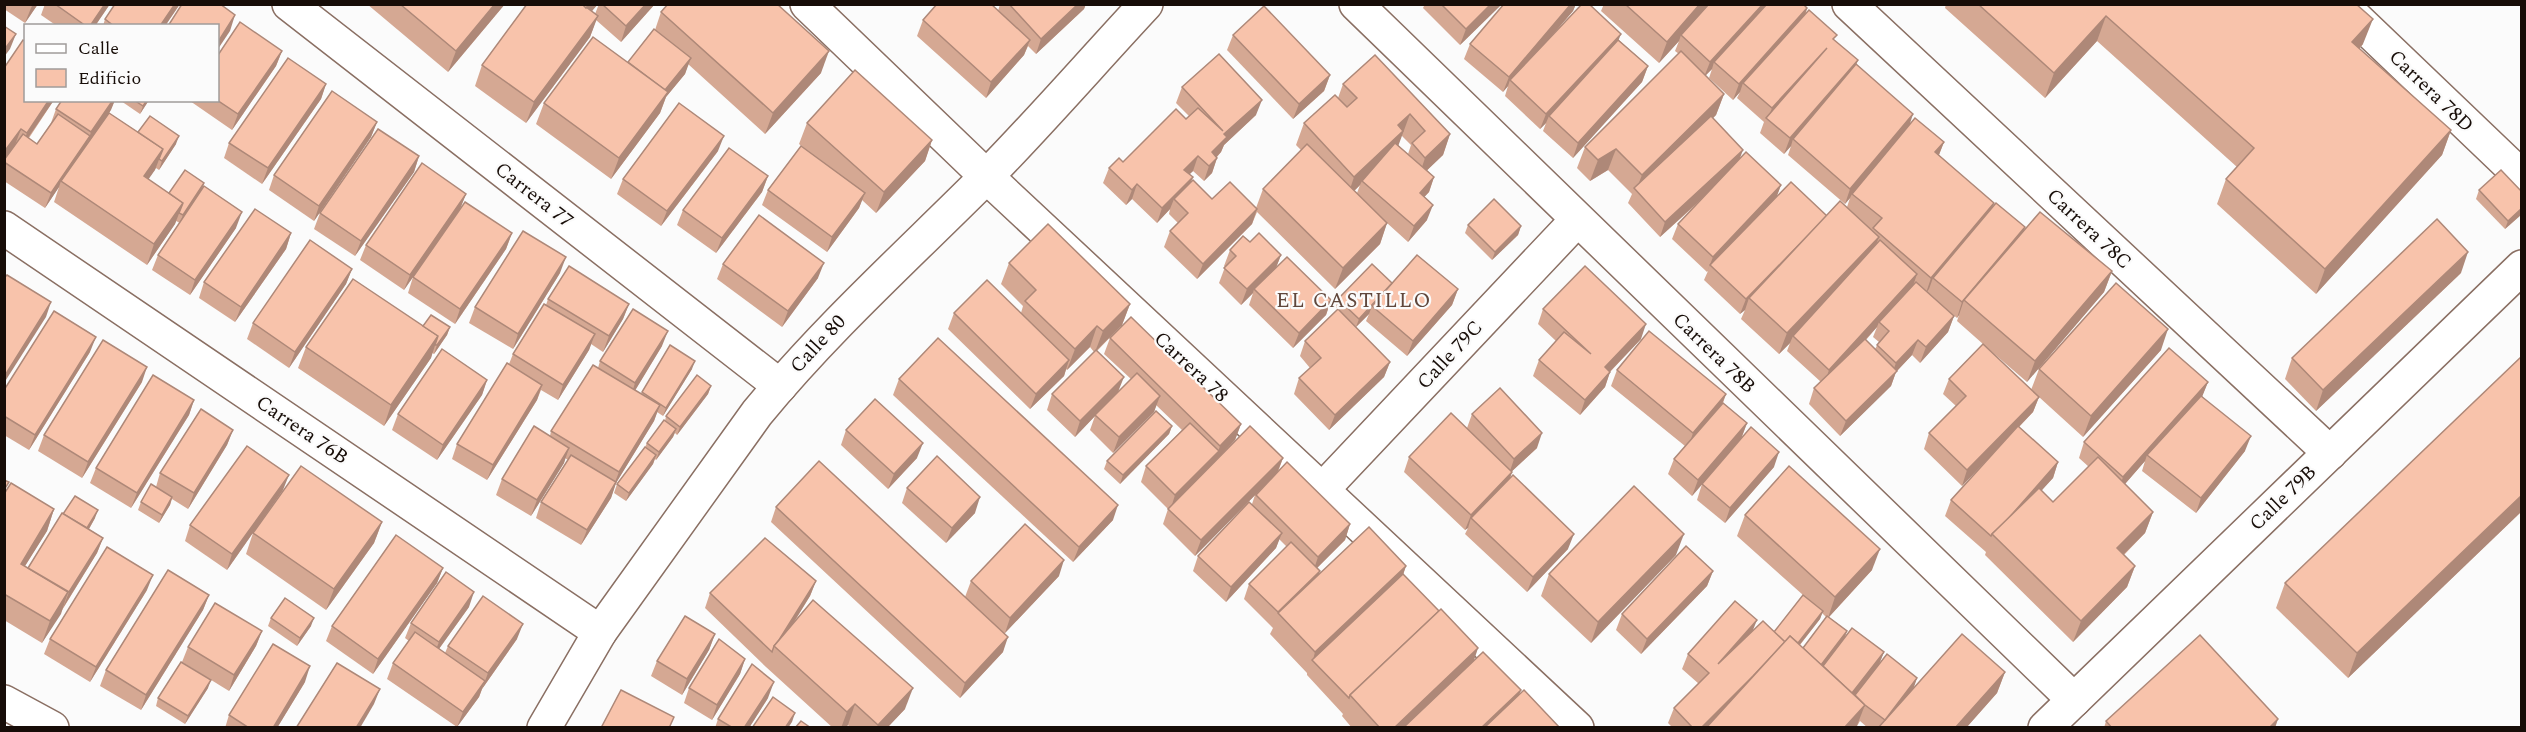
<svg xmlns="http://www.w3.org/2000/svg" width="2526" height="732" font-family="Spectral,serif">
<rect width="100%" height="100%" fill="#fbfbfb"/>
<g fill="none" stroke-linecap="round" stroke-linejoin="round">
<defs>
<g id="minor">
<path d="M289 4 780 386"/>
<path d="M807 4 986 176 1577 728"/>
<path d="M1356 4 2074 700"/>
<path d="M1849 4 2330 453"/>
<path d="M2341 4 2522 177"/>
<path d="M4 228 600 632"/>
<path d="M1322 490 1577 220"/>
<path d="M4 702 52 728"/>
<path d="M544 728 600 632 757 413C827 328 908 255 985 178 1040 122 1092 62 1146 4"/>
<path d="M2045 728 2522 267"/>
</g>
</defs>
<use href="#minor" stroke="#8a6f63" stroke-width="36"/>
<use href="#minor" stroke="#fff" stroke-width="33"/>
</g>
<g fill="#d5a893" fill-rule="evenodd">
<path d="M4 4H38L25 23 4 9Z"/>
<path d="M45 4H110L95 26H57L41 15Z"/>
<path d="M115 4H180L165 26H103L105 19Z"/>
<path d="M367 4H505L448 72Z"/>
<path d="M527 4H598L592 11 595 14 599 4H655L621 42 596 20 590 37 526 123 475 86 482 65Z"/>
<path d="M1000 4H1086L1084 9 1036 54 1028 46 1024 55 986 98 917 36 923 20 998 11Z"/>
<path d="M1425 4H1502L1460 45 1423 8Z"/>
<path d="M1504 4H1576L1573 11 1544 45 1619 40 1648 66 1642 82 1573 158 1543 131 1546 123 1540 129 1505 96 1508 86 1503 92 1464 59 1470 44Z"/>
<path d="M1604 4H1803L1807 8 1806 13 1835 41 1910 124 1944 142 1939 155 1993 207 2024 230 2112 271 2104 292 2027 382 1985 346 2031 390 2039 369 2161 350 2083 437 2039 397 2033 412 2019 427 2058 462 2053 478 2041 490 2053 502 2089 467 2079 458 2084 442 2208 382 2202 396 2245 451 2196 513 2142 471 2145 461 2125 484 2153 512 2145 533 2124 555 2135 566 2127 587 2073 642 1985 555 1986 552 1945 516 1951 500 2004 442 1962 486 1924 449 1929 433 1956 406 1943 394 1949 379 1983 344 1957 321 1959 315 1957 318 1940 304 1954 316 1948 332 1920 363 1912 355 1896 372 1891 386 1840 436 1809 404 1814 388 1821 382 1787 351 1790 343 1779 354 1741 319 1745 310 1740 314 1704 280 1708 271 1707 272 1672 239 1678 224 1700 201 1660 237 1628 203 1632 194 1608 170 1590 181 1577 168 1585 147 1679 54 1675 51 1679 41 1659 63 1601 11ZM1712 69 1709 78 1733 100 1740 92 1737 98 1764 122 1760 133 1784 154 1791 146 1788 155 1845 204 1850 198 1847 207 1827 216 1776 198 1781 185 1740 158 1713 118 1716 115 1724 94 1705 76ZM1877 327 1873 337 1879 342 1875 349 1866 340Z"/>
<path d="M1946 4H2356L2363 44 2359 49 2451 130 2442 155 2316 294 2217 204 2226 179 2237 167 2097 41 2045 98 1945 8Z"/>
<path d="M661 12 821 73 765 134 688 64 685 74 666 97 660 113 611 179 536 124 544 103 628 62 655 30Z"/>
<path d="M1233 35 1330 75 1324 91 1293 119 1227 50Z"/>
<path d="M282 51 276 66 232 130 190 101 191 100H218Z"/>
<path d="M1375 55 1450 134 1443 155 1427 170 1434 177 1429 192 1424 197 1427 220 1408 242 1387 223 1380 244 1335 289 1257 212 1252 224 1197 279 1164 247 1170 231 1178 223 1169 214 1170 209 1157 223 1132 199 1126 205 1103 183 1109 168 1123 162 1189 116 1176 103 1182 87 1256 115 1224 145 1221 152 1217 157V158L1212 173 1204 181 1193 171 1189 174 1191 182 1212 199 1256 208 1263 189 1301 150 1296 145 1304 123 1338 98 1343 84ZM1401 136H1402L1411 145 1408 154 1398 145ZM1360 185 1357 193 1354 191Z"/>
<path d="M4 68 54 100 29 138 37 144 51 123 56 109 62 100H115L109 113 138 132 176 144 159 170 156 168 148 179 169 193 204 183 202 190 236 228 190 295 152 270 158 255 180 223 176 221 175 224 147 265 54 202 59 187 45 208 4 181Z"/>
<path d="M326 84 321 99 262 184 224 158 229 143Z"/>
<path d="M121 100H149L140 114 121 101Z"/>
<path d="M377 122 371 137 314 221 269 190 274 175Z"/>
<path d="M807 123 932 140 925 161 876 213 862 200 859 208 827 252 762 205 768 190 804 148 799 144Z"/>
<path d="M718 151 661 226 617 194 623 179Z"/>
<path d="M419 156 414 172 355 256 314 229 320 213Z"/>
<path d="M768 176 762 192 716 253 677 225 683 210Z"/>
<path d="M2479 190 2522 192V214L2505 229 2476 199Z"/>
<path d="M466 194 460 209 404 290 360 260 366 245Z"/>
<path d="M1468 225 1521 226 1518 235 1492 260 1465 233Z"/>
<path d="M291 233 286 249 235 322 199 298 204 282Z"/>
<path d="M512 233 506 249 455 324 408 293 413 277Z"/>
<path d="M1250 242 1281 255 1276 268 1331 300 1326 315 1293 348 1249 305 1253 293 1241 305 1219 283 1225 267 1224 266 1230 250Z"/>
<path d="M1009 263 1130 304 1122 325 1097 351 1119 391 1131 379 1104 354 1110 338 1241 424 1235 440 1215 462 1283 458 1278 472 1350 524 1345 540 1317 568 1318 575 1406 566 1403 574 1474 660 1521 690 1519 694 1560 728H1352L1342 716 1343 714 1307 675V673L1270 634 1273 628 1244 599 1249 584 1287 547 1279 539 1276 548 1226 602 1193 571 1198 556 1252 504 1255 495 1195 556 1163 524 1168 509 1141 482 1146 466 1182 430 1156 405 1154 412 1113 453 1090 430 1095 416 1075 437 1047 410 1052 394 1094 352 1090 347 1067 370 1066 369 1064 376 1030 409 948 329 954 313H1021L1023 306 1001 284Z"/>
<path d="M723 264 818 278 782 327 717 279Z"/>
<path d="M352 269 346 284 289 368 247 339 253 323Z"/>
<path d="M560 273 513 349 469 323 475 307Z"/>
<path d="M2461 273 2316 411 2285 379 2292 358Z"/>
<path d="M1392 283 1458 289 1452 305 1407 356 1366 321 1369 314 1356 327 1390 362 1384 377 1329 430 1294 394 1299 378 1310 368 1300 356 1305 341 1338 309 1335 307 1338 299Z"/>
<path d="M548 299 629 304 623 319 603 352 591 344 589 350 558 400 541 390 537 400 487 480 452 459 457 444 509 364 513 354 546 305Z"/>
<path d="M1543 309 1641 339 1610 372 1605 387 1580 415 1533 376 1539 360 1556 341 1538 324Z"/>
<path d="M423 326 450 327 447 335 434 354 432 353 431 358 384 426 298 368 306 347Z"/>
<path d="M670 345 692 369 663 416 657 412 654 421 616 483 611 498 581 545 536 518 541 502 568 460 565 458 564 463 531 516 496 495 502 479 550 436 551 431 598 368 600 361 662 346 635 390 641 394Z"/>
<path d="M90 352 29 450 4 435V390Z"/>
<path d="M2522 356V511L2348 678 2276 608 2285 583Z"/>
<path d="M1617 370 1726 394 1723 403 1747 423 1741 439 1692 496 1668 474 1674 459 1685 446 1611 386Z"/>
<path d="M899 379 1113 520 1073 562 893 395Z"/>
<path d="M487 380 482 395 437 460 392 430 398 414Z"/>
<path d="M142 382 82 478 38 451 44 435Z"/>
<path d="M711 386 708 394 677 435 675 433 673 437 656 460 655 459 653 464 626 501 614 493 617 484 645 447 647 443 665 421 666 416Z"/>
<path d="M194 400 189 415 131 508 90 483 96 468Z"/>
<path d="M1472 414 1537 448 1512 471V472L1510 478 1568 549 1527 592 1465 534 1468 528 1465 530 1404 472 1409 457 1467 428Z"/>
<path d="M1172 426 1169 434 1120 484 1104 469 1107 461Z"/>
<path d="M233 430 227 445 188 509 172 499 170 505 159 523 138 510 141 502 156 487 160 473Z"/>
<path d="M846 430 917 458 888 489 841 445Z"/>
<path d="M1774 467 1725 523 1697 500 1702 484Z"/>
<path d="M4 480 6 492 54 509 47 531 25 566 28 568 63 514 95 518 89 529 103 538 97 553 42 643 4 620Z"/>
<path d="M907 488 975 513 946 543 902 503Z"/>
<path d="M283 490 227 570 185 541 190 525Z"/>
<path d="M776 507 965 597 971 581 1059 576 1005 633 1003 652 960 698 771 522Z"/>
<path d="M1745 515 1872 570 1829 617 1847 631 1845 637 1884 652 1879 664 1917 678 1913 688 2005 672 1997 693 1966 728H1868L1860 721 1856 728H1673L1668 723 1674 708 1699 684 1682 669 1688 654 1753 631 1774 632 1803 595 1737 536ZM1822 613 1826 617 1803 648 1800 645 1820 619Z"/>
<path d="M382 522 374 543 326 610 246 554 253 533Z"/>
<path d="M1676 555 1591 643 1541 596 1549 574Z"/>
<path d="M443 568 437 583 373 674 326 641 332 626Z"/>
<path d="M1713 571 1707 586 1641 654 1616 630 1622 614Z"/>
<path d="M816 581 810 596 793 624 905 709 887 728H850L848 725 845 728H833L766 667 705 608 710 593Z"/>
<path d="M147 590 90 682 44 654 50 639Z"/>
<path d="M209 595 203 610 141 710 100 686 106 670Z"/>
<path d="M469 607 439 649 445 653 448 646 517 639 482 689 479 697 457 727 387 679 393 663 409 641 405 638 411 623Z"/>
<path d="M271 618 311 626 297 646 268 626Z"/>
<path d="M262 631 256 646 229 691 182 662 188 647Z"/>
<path d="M715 634 709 650 682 695 651 676 657 661Z"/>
<path d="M745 659 740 674 712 720 684 703 689 688Z"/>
<path d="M305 682 277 728H225L229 715Z"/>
<path d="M208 688 185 724 156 706 158 698Z"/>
<path d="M768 698 749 728H715L718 719Z"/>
<path d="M2106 721 2275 728H2104Z"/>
</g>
<g fill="#ae8878">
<path d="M33 4H38L25 23 31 8Z"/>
<path d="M105 4H110L95 26H90Z"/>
<path d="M175 4H180L165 26H160Z"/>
<path d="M495 4H505L448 72 456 51Z"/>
<path d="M589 4H598L578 27 583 11Z"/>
<path d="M646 4H655L621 42 626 26Z"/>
<path d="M1078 4H1086L1084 9 1036 54 1041 39Z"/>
<path d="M1491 4H1502L1460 45 1466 29Z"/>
<path d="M1571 4H1576L1573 11 1512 82 1510 80 1508 86 1503 92 1509 77Z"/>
<path d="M1700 4H1711L1681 35 1679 41 1659 63 1667 42Z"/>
<path d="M1763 4H1771L1714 62 1712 69 1704 77 1710 62Z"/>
<path d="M1807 8 1802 24 1743 83 1740 92 1733 100 1739 84Z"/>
<path d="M235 15 230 31 218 49V42Z"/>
<path d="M598 16 590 37 526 123 534 102Z"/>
<path d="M2106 16 2097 41 2045 98 2054 73Z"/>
<path d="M2373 19 2363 44 2343 67 2352 42Z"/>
<path d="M16 34 10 49 4 57V50Z"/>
<path d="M1621 34 1615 49 1549 116 1546 123 1540 129 1546 114Z"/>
<path d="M1030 40 1024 55 986 98 991 82Z"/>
<path d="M1827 48 1768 119 1772 108Z"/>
<path d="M282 51 276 66 232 130 238 114Z"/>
<path d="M829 51 821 73 765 134 773 113Z"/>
<path d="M691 58 685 74 666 97 660 113 611 179 619 158 663 92Z"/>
<path d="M1858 60 1852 76 1793 139 1791 146 1784 154 1790 138Z"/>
<path d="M1648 66 1642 82 1573 158 1578 143Z"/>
<path d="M1330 75 1324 91 1293 119 1299 104Z"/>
<path d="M326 84 321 99 262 184 268 168Z"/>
<path d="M1724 94 1716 115 1638 192 1636 190 1642 175Z"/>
<path d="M49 100H54L21 148 27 133Z"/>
<path d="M113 100H115L111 110 86 148 91 132Z"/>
<path d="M147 100H149L140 114 143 106Z"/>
<path d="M1262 100 1256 115 1224 145 1221 152 1209 165 1212 152 1224 134Z"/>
<path d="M1410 114 1396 152 1362 181 1360 185 1347 198 1354 177 1398 125Z"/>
<path d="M1913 114 1908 130 1852 194 1850 198 1845 204 1850 189Z"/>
<path d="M377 122 371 137 314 221 319 206Z"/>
<path d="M21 129 15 145 4 160V152Z"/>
<path d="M2451 130 2442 155 2316 294 2325 269Z"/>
<path d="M1450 134 1443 155 1418 179 1425 158Z"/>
<path d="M90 136 84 151 61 181 59 187 45 208 51 193Z"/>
<path d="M179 136 176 144 159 170 162 161Z"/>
<path d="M724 136 718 151 661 226 667 211Z"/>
<path d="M932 140 925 161 876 213 884 192Z"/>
<path d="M1944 142 1938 157 1935 152Z"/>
<path d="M163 149 155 170 136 197 144 176Z"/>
<path d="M1616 149 1608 170 1590 181 1598 160Z"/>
<path d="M1743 150 1737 166 1660 237 1665 222Z"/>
<path d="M419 156 414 172 355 256 361 241Z"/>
<path d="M1198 156 1193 171 1179 185 1184 170Z"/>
<path d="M1217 158 1212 173 1204 181 1209 166Z"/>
<path d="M768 176 762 192 716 253 722 238Z"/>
<path d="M1193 177 1187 193 1174 199 1170 209 1157 223 1162 208Z"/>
<path d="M1434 177 1429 192 1414 208 1420 193Z"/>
<path d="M204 183 201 192 180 223 183 215Z"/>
<path d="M1137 184 1132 199 1126 205 1132 190Z"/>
<path d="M1781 185 1775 201 1710 265 1707 272 1713 257Z"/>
<path d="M865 193 859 208 827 252 832 237Z"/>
<path d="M466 194 460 209 404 290 410 275Z"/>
<path d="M183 203 175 224 147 265 154 244Z"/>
<path d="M1994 203 1989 218 1933 278 1929 289 1926 293 1931 278Z"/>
<path d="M1433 205 1427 220 1408 242 1414 226Z"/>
<path d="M2522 208V214L2505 229 2508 221Z"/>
<path d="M1257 209 1252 224 1197 279 1203 264Z"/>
<path d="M242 212 236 228 190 295 195 280Z"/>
<path d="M1827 216 1749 298 1745 310 1740 314 1746 299Z"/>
<path d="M1387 223 1380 244 1335 289 1343 268Z"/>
<path d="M1521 226 1518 235 1492 260 1495 252Z"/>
<path d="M2025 227 2020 242 1964 300 1959 315 1957 318 1962 302Z"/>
<path d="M291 233 286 249 235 322 241 307Z"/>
<path d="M512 233 506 249 455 324 460 309Z"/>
<path d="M1879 237 1871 258 1793 336 1790 343 1779 354 1787 333Z"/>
<path d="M2468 252 2461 273 2316 411 2323 390Z"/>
<path d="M1281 255 1275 270 1254 289 1253 293 1241 305 1247 289Z"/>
<path d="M566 257 560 273 513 349 518 334Z"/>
<path d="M824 263 818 278 782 327 788 311Z"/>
<path d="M352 269 346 284 289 368 295 352Z"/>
<path d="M2112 271 2104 292 2027 382 2035 361Z"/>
<path d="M1917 274 1912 289 1879 322 1877 327 1824 385 1829 370Z"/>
<path d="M1458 289 1452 305 1407 356 1413 341Z"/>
<path d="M1331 300 1326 315 1293 348 1299 333Z"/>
<path d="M51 302 46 317 4 383V377Z"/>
<path d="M629 304 623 319 603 352 609 336Z"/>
<path d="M1130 304 1122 325 1095 352 1103 331Z"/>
<path d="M1372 306 1369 314 1356 327 1359 319Z"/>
<path d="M1954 316 1948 332 1920 363 1926 347Z"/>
<path d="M1646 324 1641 339 1599 383 1605 367Z"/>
<path d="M1097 326 1090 347 1067 370 1075 349Z"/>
<path d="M450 327 447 335 434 354 437 345Z"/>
<path d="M2168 329 2161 350 2083 437 2091 416Z"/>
<path d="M668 331 662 346 630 399 635 383Z"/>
<path d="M595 334 589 350 558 400 563 385Z"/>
<path d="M438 336 431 358 384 426 391 405Z"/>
<path d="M96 337 90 352 29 450 35 435Z"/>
<path d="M1918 340 1912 355 1896 372 1891 386 1840 436 1846 421 1891 376 1896 363Z"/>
<path d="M1069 360 1064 376 1030 409 1036 394Z"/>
<path d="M695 361 692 369 663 416 666 408Z"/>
<path d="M1390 362 1384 377 1329 430 1335 415Z"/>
<path d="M147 367 142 382 82 478 88 462Z"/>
<path d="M1610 372 1605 387 1580 415 1585 400Z"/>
<path d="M1124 377 1118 392 1075 437 1080 421Z"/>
<path d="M487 380 482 395 437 460 443 445Z"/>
<path d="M2208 382 2202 397 2147 455 2145 461 2118 492 2123 477Z"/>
<path d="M542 385 537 400 487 480 493 465Z"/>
<path d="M711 386 708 394 677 435 680 427Z"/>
<path d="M1726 394 1720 409 1688 448 1693 433Z"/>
<path d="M1160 396 1154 412 1113 453 1119 437Z"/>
<path d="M2039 397 2033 412 1962 486 1967 470Z"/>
<path d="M194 400 189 415 131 508 137 493Z"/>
<path d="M660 405 654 421 616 483 611 498 581 545 587 530 613 487 619 472Z"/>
<path d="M1747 423 1741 439 1692 496 1698 480Z"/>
<path d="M1241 424 1235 440 1216 460 1214 466 1170 511 1175 495 1218 452 1220 446Z"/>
<path d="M1172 426 1169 434 1120 484 1123 475Z"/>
<path d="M676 429 673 437 656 460 659 452Z"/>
<path d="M233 430 227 445 188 509 194 493Z"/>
<path d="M1542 433 1537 448 1509 474 1514 459Z"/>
<path d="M2251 436 2245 451 2196 513 2201 498Z"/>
<path d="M923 443 917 458 888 489 894 474Z"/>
<path d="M569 448 564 463 531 516 537 500Z"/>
<path d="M1779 452 1774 467 1725 523 1730 508Z"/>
<path d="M656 455 653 464 626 501 629 493Z"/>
<path d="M1283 458 1277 473 1195 556 1201 540Z"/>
<path d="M2058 462 2053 478 1998 539 1993 535Z"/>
<path d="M1512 472 1507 487 1471 518 1468 528 1465 530 1471 515Z"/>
<path d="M289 475 283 490 227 570 232 554Z"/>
<path d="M2522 495V511L2348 678 2357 653Z"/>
<path d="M172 497 170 505 159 523 162 515Z"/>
<path d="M980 497 975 513 946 543 952 528Z"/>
<path d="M1118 505 1113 520 1073 562 1079 547Z"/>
<path d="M54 509 47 531 13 585 21 564Z"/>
<path d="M98 510 95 518 81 543 83 535Z"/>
<path d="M2153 512 2145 533 2109 569 2117 548Z"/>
<path d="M382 522 374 543 326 610 334 589Z"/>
<path d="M1350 524 1345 540 1313 572 1318 557Z"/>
<path d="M1282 533 1276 548 1226 602 1231 587Z"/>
<path d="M1574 534 1568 549 1527 592 1533 577Z"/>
<path d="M1684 534 1676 555 1591 643 1598 622Z"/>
<path d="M103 538 97 553 63 608 69 592Z"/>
<path d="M1880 549 1872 570 1828 618 1835 597Z"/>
<path d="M1064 560 1059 576 1005 633 1010 618Z"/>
<path d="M1406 566 1399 587 1313 660 1315 652Z"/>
<path d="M2135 566 2127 587 2073 642 2081 621Z"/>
<path d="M443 568 437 583 373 674 378 659Z"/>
<path d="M1320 571 1314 586 1278 612Z"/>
<path d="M1713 571 1707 586 1641 654 1647 639Z"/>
<path d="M153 575 147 590 90 682 96 667Z"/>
<path d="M816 581 810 596 777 649 775 647Z"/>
<path d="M68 592 61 614 42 643 50 621Z"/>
<path d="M474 592 469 607 433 657 439 642Z"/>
<path d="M209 595 203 610 141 710 146 695Z"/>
<path d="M1823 611 1820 619 1790 657 1793 649Z"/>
<path d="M314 618 311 626 297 646 300 638Z"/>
<path d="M1757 620 1751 635 1718 664Z"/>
<path d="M523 624 517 639 482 689 488 673Z"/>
<path d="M262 631 256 646 229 691 234 675Z"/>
<path d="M1847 631 1844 639 1820 671 1817 670Z"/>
<path d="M715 634 709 650 682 695 687 679Z"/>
<path d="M1008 637 1003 652 960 698 965 683Z"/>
<path d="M1786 644 1711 728H1701Z"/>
<path d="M1478 648 1471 670 1409 728H1394Z"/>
<path d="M1884 652 1878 667 1854 697 1850 694Z"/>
<path d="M745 659 740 674 712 720 717 705Z"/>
<path d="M310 666 305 682 277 728H273Z"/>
<path d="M2005 672 1997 693 1966 728H1955Z"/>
<path d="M1917 678 1912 693 1885 720Z"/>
<path d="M211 680 208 688 185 724 188 716Z"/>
<path d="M485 681 479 697 457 727 463 712Z"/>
<path d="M774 682 768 698 749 728H744Z"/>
<path d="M913 688 905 709 887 728H877L878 725Z"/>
<path d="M380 689 374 704 360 728H356Z"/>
<path d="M1521 690 1515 706 1492 728H1481Z"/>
<path d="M855 704 848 725 845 728H841L847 712Z"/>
<path d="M1865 705 1856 728H1844Z"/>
<path d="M795 713 792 722 788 728H785Z"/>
<path d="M2278 719 2275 728H2269Z"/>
</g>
<g fill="#f8c3ab" stroke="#ae8878" stroke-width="1.5">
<path d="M55 4H105L90 26H86Z"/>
<path d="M115 4H175L160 26H114L105 19Z"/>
<path d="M182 4H220L235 15 218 42V26H168Z"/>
<path d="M400 4H495L456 51Z"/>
<path d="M527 4H582L598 16 534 102 482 65Z"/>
<path d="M582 4H589L586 8Z"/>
<path d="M602 4H646L626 26Z"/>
<path d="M668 4H777L829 51 773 113 661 12Z"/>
<path d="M937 4H991L1030 40 991 82 923 20Z"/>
<path d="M1009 4H1078L1041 39Z"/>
<path d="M1441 4H1491L1466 29Z"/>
<path d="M1504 4H1571L1509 77 1470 44Z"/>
<path d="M1582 4H1589L1621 34 1546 114 1510 80Z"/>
<path d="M1625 4H1700L1667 42Z"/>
<path d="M1709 4H1763L1710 62 1681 35Z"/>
<path d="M1767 4H1803L1807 8 1739 84 1714 62Z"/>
<path d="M1978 4H2356L2373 19 2352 42 2451 130 2325 269 2226 179 2254 148 2106 16 2054 73Z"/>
<path d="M1264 6 1330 75 1299 104 1233 35Z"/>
<path d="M1809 10 1837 35 1833 39 1858 60 1790 138 1766 118 1827 48 1772 108 1743 83Z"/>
<path d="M240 22 282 51 238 114 217 100 218 55Z"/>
<path d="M4 26 16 34 4 50Z"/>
<path d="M654 29 691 58 665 90 628 62Z"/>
<path d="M593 37 668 92 619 158 544 103Z"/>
<path d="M23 40 26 42V100H49L27 133 21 129 4 152V68Z"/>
<path d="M1618 40 1648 66 1578 143 1549 116Z"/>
<path d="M1681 51 1724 94 1642 175 1616 149 1598 160 1585 147Z"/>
<path d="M1219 54 1262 100 1224 134 1227 137 1212 152 1217 158 1209 166 1198 156 1184 170 1193 177 1162 208 1137 184 1132 190 1109 168 1119 158 1123 162 1176 109 1186 119 1198 108 1223 131 1182 87Z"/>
<path d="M1375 55 1450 134 1425 158 1412 143 1425 131 1410 114 1398 125 1403 131 1354 177 1304 123 1335 95 1347 107 1357 98 1343 84Z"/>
<path d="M288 58 326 84 268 168 229 143Z"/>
<path d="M1856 64 1913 114 1850 189 1793 139Z"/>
<path d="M855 70 932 140 884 192 807 123Z"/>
<path d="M332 91 377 122 319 206 274 175Z"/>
<path d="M62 100H113L91 132 56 109Z"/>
<path d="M134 100H147L143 106Z"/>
<path d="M679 103 724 136 667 211 623 179Z"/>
<path d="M109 113 163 149 144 176 183 203 154 244 61 181Z"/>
<path d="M58 114 90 136 51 193 4 162V160L23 134 37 144Z"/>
<path d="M150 116 179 136 162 161 159 159 163 149 138 132Z"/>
<path d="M1711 116 1743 150 1665 222 1634 188Z"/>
<path d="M1915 118 1944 142 1935 152 1994 203 1931 278 1873 228 1882 218 1852 194Z"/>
<path d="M378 129 419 156 361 241 320 213Z"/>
<path d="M1395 143 1434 177 1420 193 1433 205 1414 226 1362 181Z"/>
<path d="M1307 144 1387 223 1343 268 1263 189Z"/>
<path d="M801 146 865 193 832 237 768 190Z"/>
<path d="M729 148 768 176 722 238 683 210Z"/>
<path d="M1746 152 1781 185 1713 257 1678 224Z"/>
<path d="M422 163 466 194 410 275 366 245Z"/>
<path d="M185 170 204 183 183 215 179 213 183 203 169 193Z"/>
<path d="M2501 170 2522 192V208L2508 221 2479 190Z"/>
<path d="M1193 180 1212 199 1230 182 1257 209 1203 264 1170 231 1188 213 1174 199Z"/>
<path d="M1791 182 1827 216 1746 299 1710 265Z"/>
<path d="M204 186 242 212 195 280 158 255Z"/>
<path d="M1494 199 1521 226 1495 252 1468 225Z"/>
<path d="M1840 201 1879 237 1787 333 1749 298Z"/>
<path d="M465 202 512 233 460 309 413 277Z"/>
<path d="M1996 203 2025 227 1962 302 1933 278Z"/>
<path d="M255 209 291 233 241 307 204 282Z"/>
<path d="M2040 212 2112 271 2035 361 1964 300Z"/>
<path d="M759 215 824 263 788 311 723 264Z"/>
<path d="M2437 219 2468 252 2323 390 2292 358Z"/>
<path d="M1048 224 1130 304 1103 331 1097 326 1075 349 1025 301 1036 290 1009 263Z"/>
<path d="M523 231 566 257 518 334 475 307Z"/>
<path d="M1259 233 1281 255 1247 289 1224 268 1236 256 1230 250 1243 236 1250 242Z"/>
<path d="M310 240 352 269 295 352 253 323Z"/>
<path d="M1880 240 1917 274 1829 370 1793 336Z"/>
<path d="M1417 255 1458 289 1413 341 1372 306Z"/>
<path d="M1287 257 1331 300 1299 333 1254 289Z"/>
<path d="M1372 264 1392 283 1359 319 1338 299Z"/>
<path d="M569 266 629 304 609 336 548 299Z"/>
<path d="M1585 266 1646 324 1605 367 1610 372 1585 400 1539 360 1564 332 1591 354 1543 309Z"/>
<path d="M7 275 51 302 4 377V278Z"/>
<path d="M353 279 438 336 391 405 306 347Z"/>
<path d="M987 280 1069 360 1036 394 954 313Z"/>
<path d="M1916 282 1954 316 1926 347 1918 340 1896 363 1877 345 1889 331 1879 322Z"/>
<path d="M2116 283 2168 329 2091 416 2039 369Z"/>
<path d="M544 304 595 334 563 385 513 354Z"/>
<path d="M633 309 668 331 635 383 600 361Z"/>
<path d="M1338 309 1390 362 1335 415 1299 378 1321 358 1305 341Z"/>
<path d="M54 311 96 337 35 435 4 416V390Z"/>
<path d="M431 315 450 327 437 345H435L438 336 423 326Z"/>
<path d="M1131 317 1241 424 1220 446 1110 338Z"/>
<path d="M1649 331 1726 394 1693 433 1617 370Z"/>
<path d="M938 338 1118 505 1079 547 899 379Z"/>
<path d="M1865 339 1897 371 1846 421 1814 388Z"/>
<path d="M103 340 147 367 88 462 44 435Z"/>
<path d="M1983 344 2039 397 1967 470 1929 433 1966 396 1949 379Z"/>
<path d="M670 345 695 361 666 408 642 392Z"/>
<path d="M2169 348 2208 382 2123 477 2084 442Z"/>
<path d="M442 349 487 380 443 445 398 414Z"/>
<path d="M1096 350 1124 377 1080 421 1052 394Z"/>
<path d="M2522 356V495L2357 653 2285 583Z"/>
<path d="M507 363 542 385 493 465 457 444Z"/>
<path d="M593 365 660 405 619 472 551 431Z"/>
<path d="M1137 373 1160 396 1119 437 1095 415Z"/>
<path d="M153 375 194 400 137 493 96 468Z"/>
<path d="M697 375 711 386 680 427 666 416Z"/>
<path d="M1500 388 1542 433 1514 459 1472 414Z"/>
<path d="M2201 396 2251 436 2201 498 2147 455Z"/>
<path d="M875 399 923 443 894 474 846 430Z"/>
<path d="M1723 403 1747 423 1698 480 1674 459Z"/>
<path d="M201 409 233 430 194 493 160 473Z"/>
<path d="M1156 411 1172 426 1123 475 1107 461Z"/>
<path d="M1451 413 1512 472 1471 515 1409 457Z"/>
<path d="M664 420 676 429 659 452 647 443Z"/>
<path d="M1190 423 1219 451 1175 495 1146 466Z"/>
<path d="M534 426 569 448 537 500 502 479Z"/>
<path d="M1250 426 1283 458 1201 540 1168 509Z"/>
<path d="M2018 426 2058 462 2007 520 1992 534 1991 536 1951 500Z"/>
<path d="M1751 427 1779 452 1730 508 1702 484Z"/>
<path d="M247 446 289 475 232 554 190 525Z"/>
<path d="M645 447 656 455 629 493 617 484Z"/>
<path d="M571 455 616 482 587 530 541 502Z"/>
<path d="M937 456 980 497 952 528 907 488Z"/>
<path d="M2098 457 2153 512 2117 548 2135 566 2081 621 1992 534 2039 488 2053 502Z"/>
<path d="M819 461 1008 637 965 683 776 507Z"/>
<path d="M1287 462 1350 524 1318 557 1256 495Z"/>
<path d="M301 466 382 522 334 589 253 533Z"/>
<path d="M1789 466 1880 549 1835 597 1745 515Z"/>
<path d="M1513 475 1574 534 1533 577 1471 518Z"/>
<path d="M4 480 9 482 4 490Z"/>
<path d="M11 483 54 509 21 564 68 592 50 621 4 594V494Z"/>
<path d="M151 484 172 497 162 515 141 502Z"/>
<path d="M1634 486 1684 534 1598 622 1549 574Z"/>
<path d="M75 496 98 510 87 528 63 514Z"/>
<path d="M1249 502 1282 533 1231 587 1198 556Z"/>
<path d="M62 513 103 538 69 592 28 568Z"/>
<path d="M1025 524 1064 560 1010 618 971 581Z"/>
<path d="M1369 527 1406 566 1315 652 1278 613Z"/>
<path d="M396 535 443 568 378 659 332 626Z"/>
<path d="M765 538 816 581 779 640 774 646 772 652 710 593Z"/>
<path d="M1291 542 1320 571 1278 612 1249 584Z"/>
<path d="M1686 546 1713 571 1647 639 1622 614Z"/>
<path d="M107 547 153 575 96 667 50 639Z"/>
<path d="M168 570 209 595 146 695 106 670Z"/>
<path d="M446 572 474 592 439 642 411 623Z"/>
<path d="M1403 574 1439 611 1350 695 1349 698 1312 660Z"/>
<path d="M1803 595 1823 611 1798 643 1790 636 1785 642 1774 632Z"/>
<path d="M483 596 523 624 488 673 448 646Z"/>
<path d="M285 598 314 618 300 638 271 618Z"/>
<path d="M813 600 913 688 878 725 855 704 847 712 774 646Z"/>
<path d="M1735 601 1757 620 1718 664 1763 621 1785 642 1753 676 1701 728H1693L1674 708 1709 673 1688 654Z"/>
<path d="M215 603 262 631 234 675 188 647Z"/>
<path d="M1441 609 1478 648 1394 728H1380L1350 695Z"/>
<path d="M685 616 715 634 687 679 657 661Z"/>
<path d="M1827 616 1847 631 1821 665 1803 648Z"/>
<path d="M1852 628 1884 652 1852 693 1823 666Z"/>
<path d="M415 632 485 681 463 712 393 663Z"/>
<path d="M1962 634 2005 672 1955 728H1878Z"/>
<path d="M2200 635 2278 719 2269 728H2112L2106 721Z"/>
<path d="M1790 636 1865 705 1844 728H1706Z"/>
<path d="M719 639 745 659 717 705 689 688Z"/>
<path d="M273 644 310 666 273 728H249L229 715Z"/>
<path d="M1483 652 1521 690 1481 728H1403Z"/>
<path d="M1887 654 1917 678 1885 720 1865 705 1855 695Z"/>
<path d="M181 662 211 680 188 716 158 698Z"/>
<path d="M337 663 380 689 356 728H296Z"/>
<path d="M752 664 774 682 744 728H733L718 719Z"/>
<path d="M621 690 674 717 669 728H601Z"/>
<path d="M1524 690 1560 728H1484Z"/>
<path d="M773 697 795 713 785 728H752Z"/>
<path d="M801 721 811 728H795Z"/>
</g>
<g text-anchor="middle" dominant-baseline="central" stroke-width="4.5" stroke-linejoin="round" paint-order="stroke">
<g font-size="20" fill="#170d08" stroke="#fbfbfb">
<text transform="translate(2431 91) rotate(44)">Carrera 78D</text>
<text transform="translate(534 195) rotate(38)">Carrera 77</text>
<text transform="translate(2089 229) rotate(43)">Carrera 78C</text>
<text transform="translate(818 344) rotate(-47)">Calle 80</text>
<text transform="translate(1714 353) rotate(44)">Carrera 78B</text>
<text transform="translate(1450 355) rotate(-47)">Calle 79C</text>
<text transform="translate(1191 367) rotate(43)">Carrera 78</text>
<text transform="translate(302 430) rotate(34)">Carrera 76B</text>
<text transform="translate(2283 498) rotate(-44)">Calle 79B</text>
</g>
<g font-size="21" letter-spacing="1.5" fill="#60473c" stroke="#fbfbfb">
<text x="1354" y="301">EL CASTILLO</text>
</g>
</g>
<rect width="2526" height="732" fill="none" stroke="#170d08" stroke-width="12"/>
<rect x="24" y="24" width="195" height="78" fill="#fbfbfb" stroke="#a09c9a" stroke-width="1.5"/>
<rect x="36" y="44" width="30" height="9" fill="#ffffff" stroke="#a09c9a" stroke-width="1.5"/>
<text x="78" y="54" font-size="18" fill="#170d08">Calle</text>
<rect x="36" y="69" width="30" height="18" fill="#f8c3ab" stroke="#a09c9a" stroke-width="1.5"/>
<text x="78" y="84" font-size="18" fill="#170d08">Edificio</text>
</svg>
